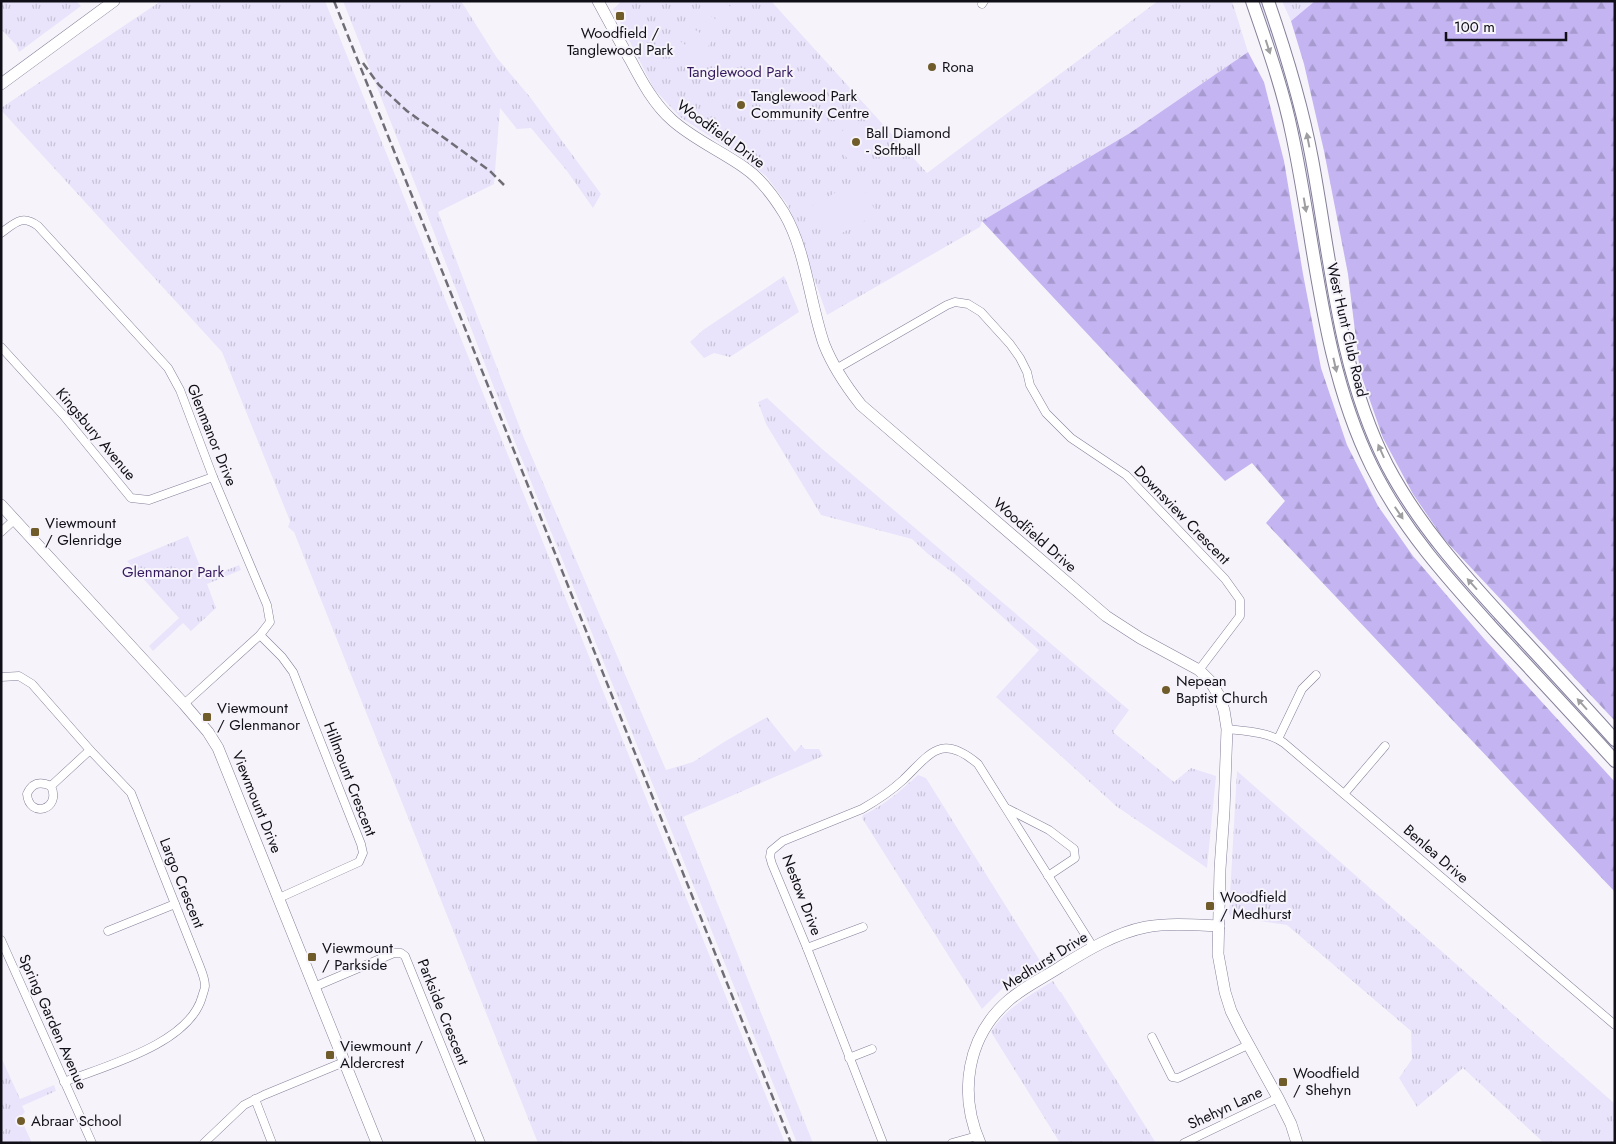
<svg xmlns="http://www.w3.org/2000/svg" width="1616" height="1144" font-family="Jost,sans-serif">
<defs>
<pattern id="grass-tufts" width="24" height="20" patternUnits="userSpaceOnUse" patternTransform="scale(1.25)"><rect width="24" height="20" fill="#e9e4fb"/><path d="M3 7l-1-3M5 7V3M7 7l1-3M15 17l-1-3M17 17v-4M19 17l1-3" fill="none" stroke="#c7c2d6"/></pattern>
<pattern id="forest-firs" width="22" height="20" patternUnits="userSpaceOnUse" patternTransform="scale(1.25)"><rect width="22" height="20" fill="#c4b4f2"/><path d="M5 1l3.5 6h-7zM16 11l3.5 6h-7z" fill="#a79acf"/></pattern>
</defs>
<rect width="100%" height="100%" fill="#f6f4fa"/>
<g fill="url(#grass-tufts)">
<path d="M1 1H76L81 6 19 52 16 45 1 29Z"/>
<path d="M161 1H325L785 1143H538L294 532 288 527 290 521 222 352 1 110V108Z"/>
<path d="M343 1H461L497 58 530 97 601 194 593 208 567 171 531 128 517 129 500 108 494 184 438 212 523 436 666 770 693 762 724 742 767 717 795 752 801 745 805 749H819L823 756 683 817 813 1143H797L515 442 423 204Z"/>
<path d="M622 1H771L927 173 1158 1H1232L1248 52 1130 133 982 221 980 227 827 315 810 267 800 232 787 204 766 176 736 153 680 117 654 89 613 9Z"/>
<path d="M1257 1H1263L1274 30 1300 125 1359 411 1458 575 1615 747V755L1469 596 1399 508 1367 447 1342 377Z"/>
<path d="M1282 1H1335L1301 13 1291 21Z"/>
<path d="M784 276 799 312 730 357 714 353 704 358 690 342 703 330Z"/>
<path d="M767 398 821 448 1129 710 1113 732 1174 782 1191 768 1216 776 1207 868 1116 806 996 697 1039 650 956 575 928 554 912 539 821 515 766 424 758 402Z"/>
<path d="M188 536 205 579 239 565 241 570 207 584 216 608 191 631 183 623 153 651 149 646 179 618 127 561Z"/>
<path d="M1237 771 1615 1104V1143H1544L1463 1068 1417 1107 1399 1078 1412 1059 1411 1031 1287 925 1231 917 1229 913Z"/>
<path d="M918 775 926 778 1042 964 1008 983 982 1009 862 818 863 815C884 806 901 790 918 775Z"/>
<path d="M1053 981 1060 992H1061L1156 1143H1060L991 1032C1006 1008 1030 995 1053 981Z"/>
<path d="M1 1057 20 1099 54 1085 56 1091 22 1106 25 1112 20 1117 32 1143H1V1133L9 1126 1 1132Z"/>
</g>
<g fill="url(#forest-firs)">
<path d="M1315 1H1615V721L1443 538 1413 494 1383 438 1360 372 1348 274 1324 151 1304 64 1291 21Z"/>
<path d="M1248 52 1264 82 1284 161 1303 274 1321 368 1347 445 1378 506 1413 556 1486 641 1615 782V892L1266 523 1285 501 1252 463 1225 481 982 221 1130 133Z"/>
</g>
<g fill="#e9e4fb">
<path d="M703 1H723L735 10 726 24 700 6Z"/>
<path d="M700 8 725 26 715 40 690 22Z"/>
<path d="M688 25 712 41 704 52 681 36Z"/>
<path d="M678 40 702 56 695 67 671 51Z"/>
<path d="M856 119 876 139V148L852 164 837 146 835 137Z"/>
<path d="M859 180 877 214 827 241 809 207Z"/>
</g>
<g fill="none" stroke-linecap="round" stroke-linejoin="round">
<defs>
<g id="street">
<path d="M982 4 984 1"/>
<path d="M1 233C15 223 22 214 38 226L168 368 180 390 213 477 267 605 270 622 260 635 184 704"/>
<path d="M1 347 63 415 131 498 149 500 213 477"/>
<path d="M836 369 947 305 955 302 968 304 981 312 1010 344 1020 358 1027 372 1030 385 1046 413 1071 438 1126 475 1225 579 1240 600V616L1199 670"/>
<path d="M1 532 14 520"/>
<path d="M260 635 282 657 293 672 361 844 363 853 359 862 279 898"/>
<path d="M1 677 19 676 32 684 90 750 131 793 200 967C202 972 205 980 205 986 205 989 203 993 202 997 189 1044 105 1066 64 1082"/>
<path d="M1227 729C1245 731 1269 732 1284 743L1615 1025"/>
<path d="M1278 739 1302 689 1316 675"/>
<path d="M51 786C62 810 29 819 27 794 32 783 40 781 51 786L90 750"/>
<path d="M1344 794 1385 746"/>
<path d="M1008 809 1049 830 1074 849 1075 858 1048 876"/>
<path d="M108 931 175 904"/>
<path d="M1 940 92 1143"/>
<path d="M807 948 863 927"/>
<path d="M314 987 394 953H401L405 956 481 1143"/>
<path d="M1152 1037 1172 1077 1178 1078 1248 1045"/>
<path d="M849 1058 872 1049"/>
<path d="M255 1099 272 1143"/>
<path d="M204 1143 244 1105 264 1095 344 1062"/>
<path d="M883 1143 807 948 772 864 770 857 771 851 783 841 862 809C876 801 891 791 903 780 931 753 941 733 978 764L1093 947"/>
<path d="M952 1143 977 1136"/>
<path d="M1184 1143 1278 1098"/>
</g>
<g id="secondary">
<path d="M598 1C609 21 619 41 631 61 642 82 654 104 672 120 693 139 721 151 745 168 761 179 774 197 784 213 806 250 810 304 824 344 833 367 846 386 861 405L1106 616 1140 638 1199 670 1210 681 1218 694 1224 710 1227 729 1224 811 1220 869 1218 954 1225 992 1231 1011 1241 1031 1278 1098 1291 1124 1297 1143"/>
<path d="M1 84 114 1"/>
<path d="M1 505 184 704 208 732 218 748 377 1143"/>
<path d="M980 1143C958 1093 967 1036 1009 1000 1024 987 1043 978 1060 967 1086 951 1115 933 1146 927 1170 923 1195 925 1219 926"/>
</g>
<g id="primary">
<path d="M1252 1C1267 45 1283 89 1292 134 1316 246 1321 364 1372 467 1403 530 1450 581 1497 633 1536 675 1576 718 1615 761"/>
<path d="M1268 1C1286 53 1302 105 1312 159 1331 262 1339 371 1387 465 1418 524 1462 573 1507 622 1543 661 1579 700 1615 740"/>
</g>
</defs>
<use href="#street" stroke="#857f99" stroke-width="9"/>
<use href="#secondary" stroke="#857f99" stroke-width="12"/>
<use href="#primary" stroke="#857f99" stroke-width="14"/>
<use href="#street" stroke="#fff" stroke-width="8"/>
<use href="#secondary" stroke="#fff" stroke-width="11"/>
<use href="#primary" stroke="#fff" stroke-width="12"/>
<g stroke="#6f6d75" stroke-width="2.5" stroke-dasharray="8 4" stroke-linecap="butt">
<path d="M334 1 791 1143"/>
<path d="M363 63 379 85 407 111 490 171 504 185"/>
</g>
</g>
<defs><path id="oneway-solid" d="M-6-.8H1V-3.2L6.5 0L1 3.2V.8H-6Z" transform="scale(1.25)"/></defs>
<g fill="#9f9fa2">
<use href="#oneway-solid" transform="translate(1268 47) rotate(72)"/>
<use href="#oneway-solid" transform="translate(1308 140) rotate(-101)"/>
<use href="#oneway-solid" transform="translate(1305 205) rotate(80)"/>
<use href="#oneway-solid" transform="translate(1335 365) rotate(77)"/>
<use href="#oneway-solid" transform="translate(1381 451) rotate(-114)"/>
<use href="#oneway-solid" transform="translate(1399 513) rotate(56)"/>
<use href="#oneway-solid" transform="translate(1472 584) rotate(-132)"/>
<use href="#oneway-solid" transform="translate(1582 704) rotate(-132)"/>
</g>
<g fill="#705b2a" stroke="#f6f4fa" stroke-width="2">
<rect x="615" y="11" width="10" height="10" rx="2.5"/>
<circle cx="932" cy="67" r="5"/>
<circle cx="741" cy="105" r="5"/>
<circle cx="856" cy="142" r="5"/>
<rect x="30" y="527" width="10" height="10" rx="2.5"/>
<circle cx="1166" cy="690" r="5"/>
<rect x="202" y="712" width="10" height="10" rx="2.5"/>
<rect x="1205" y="901" width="10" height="10" rx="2.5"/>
<rect x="307" y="952" width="10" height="10" rx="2.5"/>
<rect x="325" y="1050" width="10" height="10" rx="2.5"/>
<rect x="1278" y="1077" width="10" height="10" rx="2.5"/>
<circle cx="21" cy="1121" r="5"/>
</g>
<g text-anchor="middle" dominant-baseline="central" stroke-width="4" stroke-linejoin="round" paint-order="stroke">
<g font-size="15" fill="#100e17" stroke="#f6f4fa" text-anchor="start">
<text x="620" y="33" text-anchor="middle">Woodfield /<tspan x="620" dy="17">Tanglewood Park</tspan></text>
<text x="942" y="67">Rona</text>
<text x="751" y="96">Tanglewood Park<tspan x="751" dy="17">Community Centre</tspan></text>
<text x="866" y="133">Ball Diamond<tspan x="866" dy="17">- Softball</tspan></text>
<text x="45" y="523">Viewmount<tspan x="45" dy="17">/ Glenridge</tspan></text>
<text x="1176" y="681">Nepean<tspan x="1176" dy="17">Baptist Church</tspan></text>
<text x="217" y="708">Viewmount<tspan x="217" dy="17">/ Glenmanor</tspan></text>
<text x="1220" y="897">Woodfield<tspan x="1220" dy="17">/ Medhurst</tspan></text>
<text x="322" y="948">Viewmount<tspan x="322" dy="17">/ Parkside</tspan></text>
<text x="340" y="1046">Viewmount /<tspan x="340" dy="17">Aldercrest</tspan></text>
<text x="1293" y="1073">Woodfield<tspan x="1293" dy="17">/ Shehyn</tspan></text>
<text x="31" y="1121">Abraar School</text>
</g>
<g font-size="15" fill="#34195f" stroke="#f6f4fa">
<text x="740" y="72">Tanglewood Park</text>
<text x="173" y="572">Glenmanor Park</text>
</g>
<g font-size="15" fill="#100e17" stroke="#f6f4fa">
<text transform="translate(721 134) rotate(36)">Woodfield Drive</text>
<text transform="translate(1347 330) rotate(77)">West Hunt Club Road</text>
<text transform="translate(96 434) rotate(50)">Kingsbury Avenue</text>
<text transform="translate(212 435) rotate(68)">Glenmanor Drive</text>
<text transform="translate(1182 515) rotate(46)">Downsview Crescent</text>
<text transform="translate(1035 535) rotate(41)">Woodfield Drive</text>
<text transform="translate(350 779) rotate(69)">Hillmount Crescent</text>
<text transform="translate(257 802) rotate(68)">Viewmount Drive</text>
<text transform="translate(1436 854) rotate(41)">Benlea Drive</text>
<text transform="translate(182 883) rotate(68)">Largo Crescent</text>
<text transform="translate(802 895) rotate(69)">Nestow Drive</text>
<text transform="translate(1045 961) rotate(-32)">Medhurst Drive</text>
<text transform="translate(443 1012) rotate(68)">Parkside Crescent</text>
<text transform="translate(53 1022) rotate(66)">Spring Garden Avenue</text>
<text transform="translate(1225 1108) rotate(-25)">Shehyn Lane</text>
</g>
</g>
<rect width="1616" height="1144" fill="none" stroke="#100e17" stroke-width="5"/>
<path d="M1446 32v8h120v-8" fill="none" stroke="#100e17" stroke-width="2.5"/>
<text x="1454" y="32" font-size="15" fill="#100e17" stroke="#f6f4fa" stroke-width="4" paint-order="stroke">100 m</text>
</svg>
